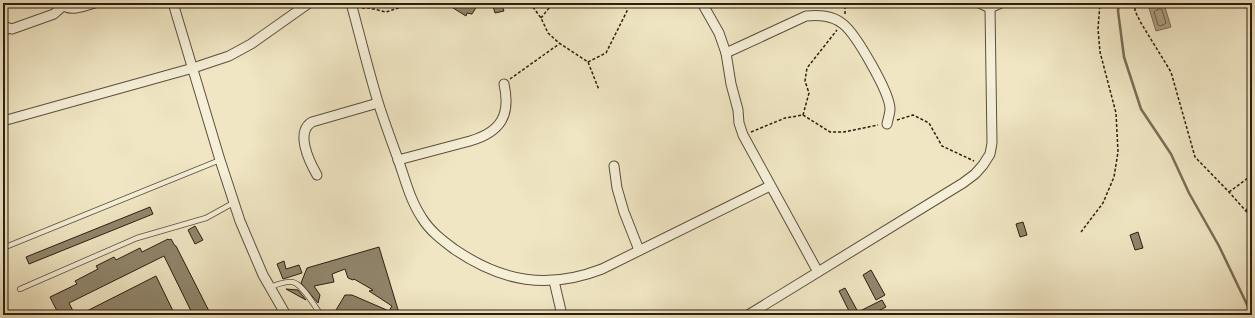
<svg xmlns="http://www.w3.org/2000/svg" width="1255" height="318" font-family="'Gentium Book Plus',serif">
<rect width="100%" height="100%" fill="#f0e6c3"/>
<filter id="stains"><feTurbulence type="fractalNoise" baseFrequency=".005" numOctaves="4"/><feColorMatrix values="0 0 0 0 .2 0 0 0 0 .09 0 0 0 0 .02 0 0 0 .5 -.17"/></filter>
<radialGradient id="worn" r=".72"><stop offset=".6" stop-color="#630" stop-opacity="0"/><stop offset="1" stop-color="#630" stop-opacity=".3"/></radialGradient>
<path fill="#ada286" stroke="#796d56" d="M1164 4 1171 27 1156 31 1149 8Z"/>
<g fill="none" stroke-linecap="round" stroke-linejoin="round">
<path stroke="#6c604a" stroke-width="1" d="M1160 9 1162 10 1166 23 1165 24 1160 26 1158 25 1154 12 1155 11Z"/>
<path stroke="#796d56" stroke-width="2.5" d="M1119 3 1118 11 1124 57 1141 109 1171 154 1189 193 1219 246 1252 315"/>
</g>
<g fill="#91866d" stroke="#2b1e0f">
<path d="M456 3H479L472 14 467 13 466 16 453 8Z"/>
<path d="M492 3H501L504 11 495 13Z"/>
<path d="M150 207 153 214 29 264 26 257Z"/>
<path d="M1023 222 1027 235 1020 237 1016 224Z"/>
<path d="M195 226 203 240 195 244 188 230Z"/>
<path d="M1138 232 1143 248 1135 250 1130 235Z"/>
<path d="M168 239 169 240 171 239 175 246H176L211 315H193L164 256 69 303 75 315H59L50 297 77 284 75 281 98 269 96 266 114 257 116 260 140 248 142 252Z"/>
<path d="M379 247 399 313 397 314 400 315H333L345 295H352L389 311 392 306 369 291 373 290 354 279 353 280 348 278 345 269 332 274 334 282 314 286 320 295 318 303 301 283 307 268Z"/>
<path d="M284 261 286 269 299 265 302 273 283 279 277 264Z"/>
<path d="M871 270 885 295 876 300 863 275Z"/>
<path d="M156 276 175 315H79Z"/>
<path d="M845 288 858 312 882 300 886 307 870 315H851L839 291Z"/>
<path d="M286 289 298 290 306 300Z"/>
</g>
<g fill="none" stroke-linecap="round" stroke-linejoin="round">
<defs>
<g id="lane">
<path d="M3 35 7 32 8 28"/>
<path d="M3 248 220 160"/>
<path d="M270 287C276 285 285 281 292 282 302 283 315 307 321 315"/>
<path d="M20 289 137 238 206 218 235 202"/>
</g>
<g id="street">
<path d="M60 3C70 13 83 6 95 3"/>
<path d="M173 3 220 160 240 221 263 275 286 315"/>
<path d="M351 3C360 36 368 69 378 102 384 121 391 140 398 159 405 179 410 200 422 218 430 231 442 240 454 249 502 282 548 290 602 269L770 186"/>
<path d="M702 3 719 33 726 53 731 84 738 110 739 123 743 135 818 272"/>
<path d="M979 3 990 8 1001 3"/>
<path d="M3 26 12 29 54 14 63 6"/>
<path d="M726 53 806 16C819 15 832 15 843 24 856 34 890 93 890 109 890 113 888 119 887 124"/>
<path d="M3 121 193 68 229 56 251 44 309 3"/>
<path d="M398 160 470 141C501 132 511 115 504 84"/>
<path d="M614 166 617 188 624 212 639 250"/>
<path d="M317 175C309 161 295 132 312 122L378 103"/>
<path d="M554 281 562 315"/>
<path d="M748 315 963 183 975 174 983 165 990 154 992 143 990 8"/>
</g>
</defs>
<use href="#lane" stroke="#5c503c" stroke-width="6"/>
<use href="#street" stroke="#5c503c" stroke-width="11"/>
<g stroke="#2b1e0f" stroke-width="1.5" stroke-dasharray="3 2" stroke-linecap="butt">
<path d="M530 3 541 18 548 33 559 43 588 62 599 90"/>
<path d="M1135 3V11L1141 23 1171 72 1195 157 1229 192 1246 211 1252 221"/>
<path d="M362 8H369L386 12 414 3"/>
<path d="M845 14V3"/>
<path d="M541 18 553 3"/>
<path d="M588 62 606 53 627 11 624 3"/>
<path d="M510 79 559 44"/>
<path d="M803 115 809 93 805 81 807 68 837 30"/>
<path d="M897 120 913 115 929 123 942 146 974 161"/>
<path d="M751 132 785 118 803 115 830 132H844L878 125"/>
<path d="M1229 192 1252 175"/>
<path d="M1246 211 1252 199"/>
<path d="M1081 232 1103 203 1114 177 1118 152 1116 113 1100 52 1098 29 1100 3"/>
</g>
<use href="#lane" stroke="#f5efd8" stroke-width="4.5"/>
<use href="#street" stroke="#f5efd8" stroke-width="9"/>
</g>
<rect width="1255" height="318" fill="none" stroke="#f0e6c3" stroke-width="16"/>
<rect x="4" y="4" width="1247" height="310" fill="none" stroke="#2b1e0f" stroke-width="2"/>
<rect x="8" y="8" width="1239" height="302" fill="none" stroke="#2b1e0f"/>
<rect width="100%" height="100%" filter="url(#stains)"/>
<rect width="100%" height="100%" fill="url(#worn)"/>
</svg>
